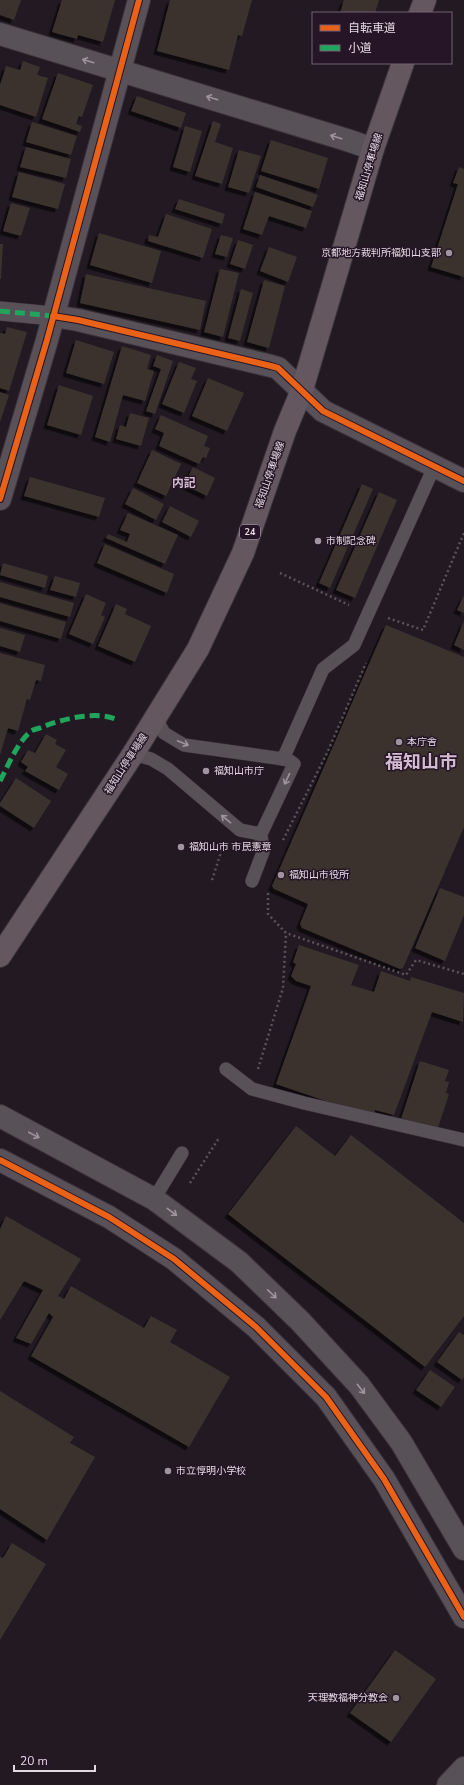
<svg xmlns="http://www.w3.org/2000/svg" width="464" height="1785" font-family="'Nunito Sans','Noto Sans JP',sans-serif">
<defs>
<filter id="shadow"><feDropShadow dx="-3.5" dy="3.5" stdDeviation="0" flood-color="#0009"/></filter>
</defs>
<rect width="100%" height="100%" fill="#221922"/>
<g fill="#3b332f" filter="url(#shadow)">
<path d="M0 0H21L14 20 0 15Z"/>
<path d="M62 0H115L103 42 78 35 77 39 52 32Z"/>
<path d="M170 0H252L242 36 238 35 229 70 157 51Z"/>
<path d="M344 0H379L375 13H340Z"/>
<path d="M23 61 40 67 37 75 48 78 36 117 0 105V85L6 66 20 70Z"/>
<path d="M58 73 93 85 82 117 79 116 76 124 82 126 80 132 42 119Z"/>
<path d="M137 96 186 113 181 128 131 111Z"/>
<path d="M213 121 221 124 215 142 233 148 222 184 195 176Z"/>
<path d="M32 122 77 136 71 155 26 142Z"/>
<path d="M185 126 202 131 190 172 173 167Z"/>
<path d="M271 140 328 158 319 189 261 171Z"/>
<path d="M26 147 71 159 66 178 20 167Z"/>
<path d="M239 150 261 156 249 193 228 187Z"/>
<path d="M459 167 464 169V277L431 267 458 184 453 183Z"/>
<path d="M19 172 65 184 58 209 12 197Z"/>
<path d="M260 175 318 195 313 207 256 187Z"/>
<path d="M255 192 312 211 306 228 269 216 262 235 243 229Z"/>
<path d="M179 199 225 214 222 224 175 209Z"/>
<path d="M11 203 30 208 21 236 3 231Z"/>
<path d="M166 214 212 229 203 258 148 241 149 235 158 237Z"/>
<path d="M99 233 161 251 152 283 90 265Z"/>
<path d="M221 235 233 238 227 257 215 254Z"/>
<path d="M238 240 253 245 245 269 230 264Z"/>
<path d="M0 244H3L1 279H0Z"/>
<path d="M269 247 297 257 288 282 260 271Z"/>
<path d="M220 269 239 273 223 337 204 332Z"/>
<path d="M86 274 206 301 200 330 80 303Z"/>
<path d="M264 280 285 286 269 348 247 342Z"/>
<path d="M241 289 253 293 240 341 228 338Z"/>
<path d="M7 327 27 332 9 391 0 388V333L5 334Z"/>
<path d="M76 340 114 352 104 384 66 373Z"/>
<path d="M122 346 151 355 147 369 154 371 145 401 123 395 110 442 95 437Z"/>
<path d="M157 355 173 361 155 414 146 411 161 369 153 366Z"/>
<path d="M179 362 196 368 191 379 197 381 184 413 162 404Z"/>
<path d="M208 378 244 393 227 431 192 416Z"/>
<path d="M59 385 93 396 81 435 47 425Z"/>
<path d="M0 392 9 395 0 422Z"/>
<path d="M130 413 149 418 141 446 116 439 120 425 126 427Z"/>
<path d="M161 415 208 436 204 446 210 448 206 458 203 457 199 464 159 446 164 433 155 429Z"/>
<path d="M152 450 181 464 166 496 137 483Z"/>
<path d="M193 467 215 478 207 496 184 485Z"/>
<path d="M30 477 105 498 99 517 24 496Z"/>
<path d="M362 484 373 489 330 588 319 583Z"/>
<path d="M133 488 164 504 156 520 125 504Z"/>
<path d="M379 492 397 500 355 598 336 590Z"/>
<path d="M170 506 199 521 191 537 162 522Z"/>
<path d="M128 513 178 535 165 564 106 538 108 534 127 542 130 534 120 530Z"/>
<path d="M105 544 174 574 167 593 97 563Z"/>
<path d="M3 563 48 576 45 588 0 575Z"/>
<path d="M55 576 80 583 76 597 50 590Z"/>
<path d="M0 582 74 603 70 617 0 597Z"/>
<path d="M86 594 106 603 101 615 105 617 93 644 69 634Z"/>
<path d="M464 595V613L457 610Z"/>
<path d="M0 603 66 622 61 639 0 621Z"/>
<path d="M116 604 127 609 125 614 151 626 135 662 98 646Z"/>
<path d="M464 621V650L454 645Z"/>
<path d="M386 625 464 657V827L403 968 400 969 302 928 300 924 308 904 274 889 272 886Z"/>
<path d="M0 628 25 635 20 652 0 646Z"/>
<path d="M0 653 45 665 41 681 36 680 30 700 27 699 18 731 8 728 0 755Z"/>
<path d="M46 734 57 740 55 744 66 750 56 767 68 774 59 790 25 771 28 767 21 762 28 750 35 753Z"/>
<path d="M16 778 51 801 34 828 0 806V803Z"/>
<path d="M440 888 464 897V915L445 961 415 948Z"/>
<path d="M299 945 359 965 351 985 374 992 381 971 410 981 411 977 464 993 463 1022 432 1012 394 1115 375 1110 373 1117 276 1084 311 986 296 981 291 976 296 964 293 962Z"/>
<path d="M420 1061 449 1070 445 1081 449 1082 446 1093 449 1094 437 1131 401 1119Z"/>
<path d="M296 1126 335 1156 351 1135 464 1223V1316L425 1367 228 1214Z"/>
<path d="M6 1216 81 1259 58 1296 64 1299 71 1286 144 1328 151 1316 177 1330 170 1342 230 1377 189 1447 31 1356 53 1317 49 1313 31 1344 16 1338 43 1290 24 1281 0 1320V1229Z"/>
<path d="M459 1332 464 1335V1377L462 1380 437 1362Z"/>
<path d="M430 1370 455 1387 441 1407 416 1390Z"/>
<path d="M0 1391 74 1437 70 1443 95 1457 47 1540 0 1509Z"/>
<path d="M12 1543 46 1564 0 1640V1557L3 1558Z"/>
<path d="M395 1650 436 1679 391 1742 350 1713Z"/>
</g>
<g fill="none" stroke-linecap="round" stroke-linejoin="round">
<defs>
<g id="service">
<path d="M156 718 164 733 184 745 283 759 290 761 294 764 261 834 263 852 252 881"/>
<path d="M133 754 151 759 168 769 240 830 261 834"/>
<path d="M283 759 323 669 354 645 434 467"/>
<path d="M226 1069 252 1089 304 1103 464 1140"/>
<path d="M154 1199 182 1153"/>
</g>
<path id="pedestrian" d="M0 311 53 316"/>
<g id="minor">
<path d="M0 34 347 140 373 149"/>
<path d="M53 316 78 320 271 366 278 368 323 411 464 481"/>
<path d="M0 499 47 340 139 0"/>
</g>
<g id="tertiary">
<path d="M0 1116 154 1199 239 1262 300 1321 359 1385 401 1442 464 1549"/>
<path d="M0 1160 109 1217 174 1259 256 1327 326 1397 384 1479 464 1617"/>
<path d="M448 1785 464 1768"/>
</g>
<g id="primary">
<path d="M420 13 425 0"/>
<path d="M0 956 133 754 198 649 243 553 285 431 302 390 373 149 403 63"/>
</g>
</defs>
<use href="#service" stroke="#3a333a" stroke-width="14"/>
<use href="#pedestrian" stroke="#3a333a" stroke-width="20"/>
<use href="#minor" stroke="#3a333a" stroke-width="24"/>
<use href="#tertiary" stroke="#3a333a" stroke-width="24"/>
<use href="#primary" stroke="#3a333a" stroke-width="24"/>
<g stroke="#5a545a" stroke-width="2.5" stroke-dasharray="2 3" stroke-linecap="butt">
<path d="M280 573 349 605"/>
<path d="M388 618 423 630 464 533"/>
<path d="M283 840 328 751 366 663"/>
<path d="M212 880 224 843"/>
<path d="M268 893V914L286 933 406 975 416 960 464 974"/>
<path d="M258 1069 283 988 286 933"/>
<path d="M190 1183 219 1138"/>
</g>
<use href="#service" stroke="#585158" stroke-width="13"/>
<use href="#pedestrian" stroke="#585158" stroke-width="19"/>
<use href="#minor" stroke="#585158" stroke-width="22"/>
<use href="#tertiary" stroke="#585158" stroke-width="22"/>
<use href="#primary" stroke="#64575f" stroke-width="22"/>
<g stroke="#20a55d" stroke-width="5" stroke-dasharray="10 5" stroke-linecap="butt">
<path d="M0 311 53 316"/>
<path d="M0 781C8 766 16 745 29 733 31 730 36 729 40 728 61 719 97 710 118 720"/>
</g>
<defs>
<g id="cycleway">
<path d="M53 316 78 320 271 366 278 368 323 411 464 481"/>
<path d="M0 499 47 340 139 0"/>
<path d="M0 1160 109 1217 174 1259 256 1327 326 1397 384 1479 464 1617"/>
</g>
</defs>
<use href="#cycleway" stroke="#261526" stroke-width="8"/>
<use href="#cycleway" stroke="#ea6118" stroke-width="6"/>
</g>
<defs><path id="oneway-shaft" d="M-6 0H5M1.5-3L5.5 0L1.5 3" fill="none" stroke-width="1.6" stroke-linecap="round" stroke-linejoin="round"/></defs>
<g stroke="#9e949e">
<use href="#oneway-shaft" transform="translate(88 61) rotate(-163)"/>
<use href="#oneway-shaft" transform="translate(212 98) rotate(-163)"/>
<use href="#oneway-shaft" transform="translate(336 137) rotate(-163)"/>
<use href="#oneway-shaft" transform="translate(183 743) rotate(23)"/>
<use href="#oneway-shaft" transform="translate(287 779) rotate(115)"/>
<use href="#oneway-shaft" transform="translate(226 819) rotate(-141)"/>
<use href="#oneway-shaft" transform="translate(34 1135) rotate(28)"/>
<use href="#oneway-shaft" transform="translate(172 1212) rotate(37)"/>
<use href="#oneway-shaft" transform="translate(272 1294) rotate(44)"/>
<use href="#oneway-shaft" transform="translate(361 1389) rotate(52)"/>
</g>
<g fill="#a0959f" stroke="#261526" stroke-width="1.5">
<circle cx="449" cy="253" r="4"/>
<circle cx="318" cy="541" r="4"/>
<circle cx="399" cy="742" r="4"/>
<circle cx="206" cy="771" r="4"/>
<circle cx="181" cy="847" r="4"/>
<circle cx="281" cy="875" r="4"/>
<circle cx="168" cy="1471" r="4"/>
<circle cx="396" cy="1698" r="4"/>
</g>
<g text-anchor="middle" dominant-baseline="central" stroke-width="3" stroke-linejoin="round" paint-order="stroke">
<rect fill="#261526" stroke="#ab9eaa" stroke-width="1" x="240" y="525" width="20" height="14" rx="3"/>
<g font-size="9" font-weight="bold" fill="#e4d8e3">
<text x="250" y="532">24</text>
</g>
<g font-size="10" fill="#e4d8e3" stroke="#261526">
<text transform="translate(369 167) rotate(-73)">福知山停車場線</text>
<text transform="translate(270 475) rotate(-71)">福知山停車場線</text>
<text transform="translate(126 764) rotate(-57)">福知山停車場線</text>
</g>
<g font-size="10" fill="#e4d8e3" stroke="#261526" text-anchor="start">
<text x="441" y="253" text-anchor="end">京都地方裁判所福知山支部</text>
<text x="326" y="541">市制記念碑</text>
<text x="407" y="742">本庁舎</text>
<text x="214" y="771">福知山市庁</text>
<text x="189" y="847">福知山市 市民憲章</text>
<text x="289" y="875">福知山市役所</text>
<text x="176" y="1471">市立惇明小学校</text>
<text x="388" y="1698" text-anchor="end">天理教福神分教会</text>
</g>
<g font-size="12" font-weight="bold" fill="#d2bbd1" stroke="#261526">
<text x="184" y="483">内記</text>
</g>
<g font-size="18" font-weight="bold" fill="#d2bbd1" stroke="#261526">
<text x="421" y="762">福知山市</text>
</g>
</g>
<rect x="312" y="12" width="140" height="52" fill="#261526" stroke="#726372"/>
<rect x="320" y="25" width="20" height="6" fill="#ea6118" stroke="#726372"/>
<text x="348" y="32" font-size="12" fill="#e4d8e3">自転車道</text>
<rect x="320" y="45" width="20" height="6" fill="#20a55d" stroke="#726372"/>
<text x="348" y="52" font-size="12" fill="#e4d8e3">小道</text>
<path d="M14 1765v6h81v-6" fill="none" stroke="#e4d8e3" stroke-width="2"/>
<text x="20" y="1765" font-size="12" fill="#e4d8e3" stroke="#261526" stroke-width="3" paint-order="stroke">20 m</text>
</svg>
